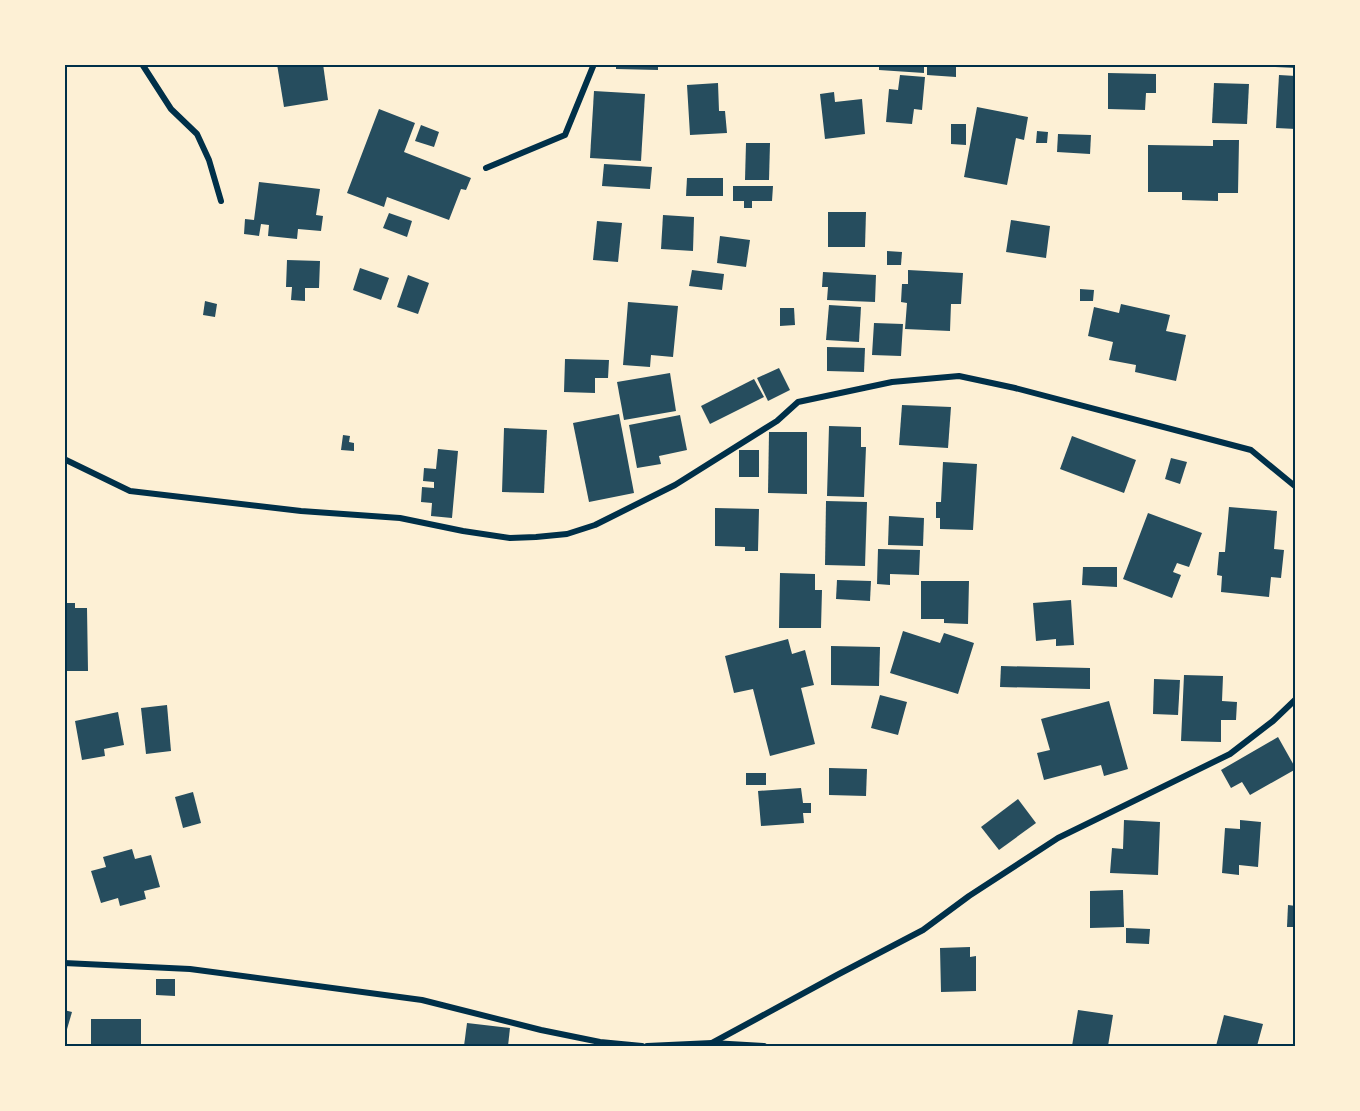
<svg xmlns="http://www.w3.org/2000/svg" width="1360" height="1111" font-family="Quicksand,sans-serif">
<rect width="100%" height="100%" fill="#fdf0d5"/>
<g fill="#264d5e">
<path d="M277 64H323L328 100 284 107Z"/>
<path d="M616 64H658V70L616 69Z"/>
<path d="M879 64H924V73L879 70Z"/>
<path d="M927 64H956V77L927 75Z"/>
<path d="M1257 64H1296V68L1257 66Z"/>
<path d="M1108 73 1156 74V93H1146L1145 110 1108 109Z"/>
<path d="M900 75 925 77 922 110 914 109 912 124 886 122 889 89 898 90Z"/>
<path d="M1279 75 1296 76V129L1276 128Z"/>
<path d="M718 83 719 111H725L727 133 690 135 687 85Z"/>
<path d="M1214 83 1249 84 1247 124 1212 123Z"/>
<path d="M594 91 645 94 641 161 590 158Z"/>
<path d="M834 92 835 102 862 99 865 134 825 139 820 94Z"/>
<path d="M977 107 1028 117 1024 140 1016 138 1007 185 964 177Z"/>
<path d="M379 109 415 123 404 152 471 178 466 190 461 189 449 220 387 197 384 207 347 193Z"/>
<path d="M951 124H966V145L951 144Z"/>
<path d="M421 125 439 132 434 147 415 141Z"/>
<path d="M1037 131 1048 132 1047 143H1036Z"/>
<path d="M1058 134 1091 135 1090 154 1057 152Z"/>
<path d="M1213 140H1239L1238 193H1218V201L1182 200V192H1148V145L1213 146Z"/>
<path d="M746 143H770L769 180H745Z"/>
<path d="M604 164 652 167 650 189 602 186Z"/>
<path d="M687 178H723V196H686Z"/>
<path d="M259 182 320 189 316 215 323 216 321 231 298 229 297 239 268 236 269 225 261 224 259 236 244 234 245 219 254 220Z"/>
<path d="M733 186H773L772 201H752V208H744V201H733Z"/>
<path d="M828 212H866L865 247H828Z"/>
<path d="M389 213 412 221 407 237 383 228Z"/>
<path d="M663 215 694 217 693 251 661 249Z"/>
<path d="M1011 220 1050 226 1046 258 1006 252Z"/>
<path d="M597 221 622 223 618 262 593 260Z"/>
<path d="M720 236 750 240 746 267 717 263Z"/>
<path d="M887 251 902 252 901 265H887Z"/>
<path d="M287 260 320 261 319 288H305V301L291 300 292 287H286Z"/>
<path d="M360 268 389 278 381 300 353 290Z"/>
<path d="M692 270 724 274 722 290 689 286Z"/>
<path d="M908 270 963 273 961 304H951L950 331 905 329 907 303 901 302 902 284H908Z"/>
<path d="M823 272 876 275 875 302 827 300 828 287H822Z"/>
<path d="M408 275 429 283 418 314 397 307Z"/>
<path d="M1080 289 1094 290 1093 301H1080Z"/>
<path d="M205 301 217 304 215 317 203 315Z"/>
<path d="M628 302 678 306 673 357 651 355 650 367 623 365Z"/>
<path d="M1121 304 1170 315 1166 331 1186 335 1176 381 1135 372 1136 365 1109 360 1113 342 1088 336 1094 307 1119 313Z"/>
<path d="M829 305 861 307 859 342 826 340Z"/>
<path d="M780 308H794L795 325 780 326Z"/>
<path d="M874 323 903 324 901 356 872 355Z"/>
<path d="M827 347 865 348 864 372 827 371Z"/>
<path d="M565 359 609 360 608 378H595V393L564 392Z"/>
<path d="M779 368 790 390 768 401 757 378Z"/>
<path d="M670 373 676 411 624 420 617 382Z"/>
<path d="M754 379 764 397 710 424 701 406Z"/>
<path d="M902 405 951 407 948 448 899 445Z"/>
<path d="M619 414 634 493 589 502 573 423Z"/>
<path d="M680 415 687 450 659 456 661 464 637 468 629 425Z"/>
<path d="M829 426 861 427V447H866L864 497 827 496Z"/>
<path d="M504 428 547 430 544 493 502 492Z"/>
<path d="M769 432H807V494L768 493Z"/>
<path d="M343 435 350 436 349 442 354 443V451L341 450Z"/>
<path d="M1072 436 1136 460 1124 493 1060 469Z"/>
<path d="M438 449 458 451 452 518 431 516 432 503 421 502 422 487 434 488V482L423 481 424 468 436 469Z"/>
<rect x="739" y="450" width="20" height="27"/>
<path d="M1171 458 1187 462 1180 484 1165 479Z"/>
<path d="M943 462 977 464 973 530 940 529V518H936V502H941Z"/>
<path d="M826 501 867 502 865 566 825 565Z"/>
<path d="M1229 507 1277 511 1274 549 1284 550 1281 578 1271 577 1269 597 1221 592 1222 576 1217 575 1219 552H1225Z"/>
<path d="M715 508 759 509 758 551H745V547L715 546Z"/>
<path d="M1148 513 1202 533 1189 567 1177 563 1173 572 1181 575 1172 598 1123 579Z"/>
<path d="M889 516 924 518 923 546 888 545Z"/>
<path d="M878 549 920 550 919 575 890 574V585L877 584Z"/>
<path d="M1083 567H1117V587L1082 585Z"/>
<path d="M780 573 815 574V590H822L821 628H779Z"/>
<path d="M837 580 871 581 870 601 836 599Z"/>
<path d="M921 581H969L968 624 944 623V619H921Z"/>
<path d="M1071 600 1074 645 1056 646V639L1036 641 1033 603Z"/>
<path d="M64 603H75V608H87L88 671H64Z"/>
<path d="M903 631 940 643 944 633 974 643 958 694 890 673Z"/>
<path d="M788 639 792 654 805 650 814 685 801 688 815 744 770 756 753 689 734 693 725 656Z"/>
<path d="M831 646 880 647 879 686 831 685Z"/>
<path d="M1001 666 1090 668V689L1000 687Z"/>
<path d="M1184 675 1223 676 1222 701 1237 702 1236 720H1221V742L1181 741Z"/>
<path d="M1154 679 1180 680 1178 715 1153 714Z"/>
<path d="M880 695 907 702 898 735 871 728Z"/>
<path d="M1109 701 1128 769 1104 776 1101 765 1044 780 1037 753 1050 750 1041 719Z"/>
<path d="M167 705 171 751 146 754 141 708Z"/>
<path d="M118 712 124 745 104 749 105 756 82 760 75 721Z"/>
<path d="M1278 737 1296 769 1250 795 1242 782 1231 788 1221 770Z"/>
<path d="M829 768 867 769 866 796 829 795Z"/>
<rect x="746" y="773" width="20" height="12"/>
<path d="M801 788 803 803H811V813H803L804 823 761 826 758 791Z"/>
<path d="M193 792 201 823 183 828 175 797Z"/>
<path d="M1018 799 1036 823 999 850 981 827Z"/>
<path d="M1124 820 1160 822 1158 875 1110 873 1112 848 1123 849Z"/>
<path d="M1240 820 1261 822 1258 867 1239 865V875L1222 873 1225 828 1240 829Z"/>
<path d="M132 849 135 859 151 855 160 887 144 891 146 899 120 906 118 898 101 903 91 871 106 867 103 857Z"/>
<path d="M1123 890 1124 927 1090 928V891Z"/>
<path d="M1288 905 1296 906V927H1287Z"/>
<path d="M1126 928 1150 929 1149 944 1126 943Z"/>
<path d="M970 947V957L976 956V991L941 992 940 948Z"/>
<path d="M156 979H175V996L156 995Z"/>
<path d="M64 1010 72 1012 65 1036H64Z"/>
<path d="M1078 1010 1113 1015 1108 1046H1072Z"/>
<path d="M1224 1015 1263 1024 1257 1046H1216Z"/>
<rect x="91" y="1019" width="50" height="27"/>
<path d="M467 1023 510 1028 508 1046H464Z"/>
</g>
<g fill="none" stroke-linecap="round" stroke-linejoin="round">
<g stroke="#003049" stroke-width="6">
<path d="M142 64 171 109 197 134 209 160 221 201"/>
<path d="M486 168 565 135 594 64"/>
<path d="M64 459 130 491 301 511 400 518 463 531 510 538 536 537 567 534 595 525 675 485 777 421 798 402 892 382 959 376 1015 388 1251 450 1296 487"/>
<path d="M64 963 190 969 422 1000 541 1030 600 1042 642 1046"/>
<path d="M712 1043 837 975 923 930 969 896 1058 838 1230 754 1273 721 1296 699"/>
<path d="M647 1046 712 1043 764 1046"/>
</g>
</g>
<rect width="1360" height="1111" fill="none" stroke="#fdf0d5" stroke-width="132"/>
<rect x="66" y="66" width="1228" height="979" fill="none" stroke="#003049" stroke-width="2"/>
</svg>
